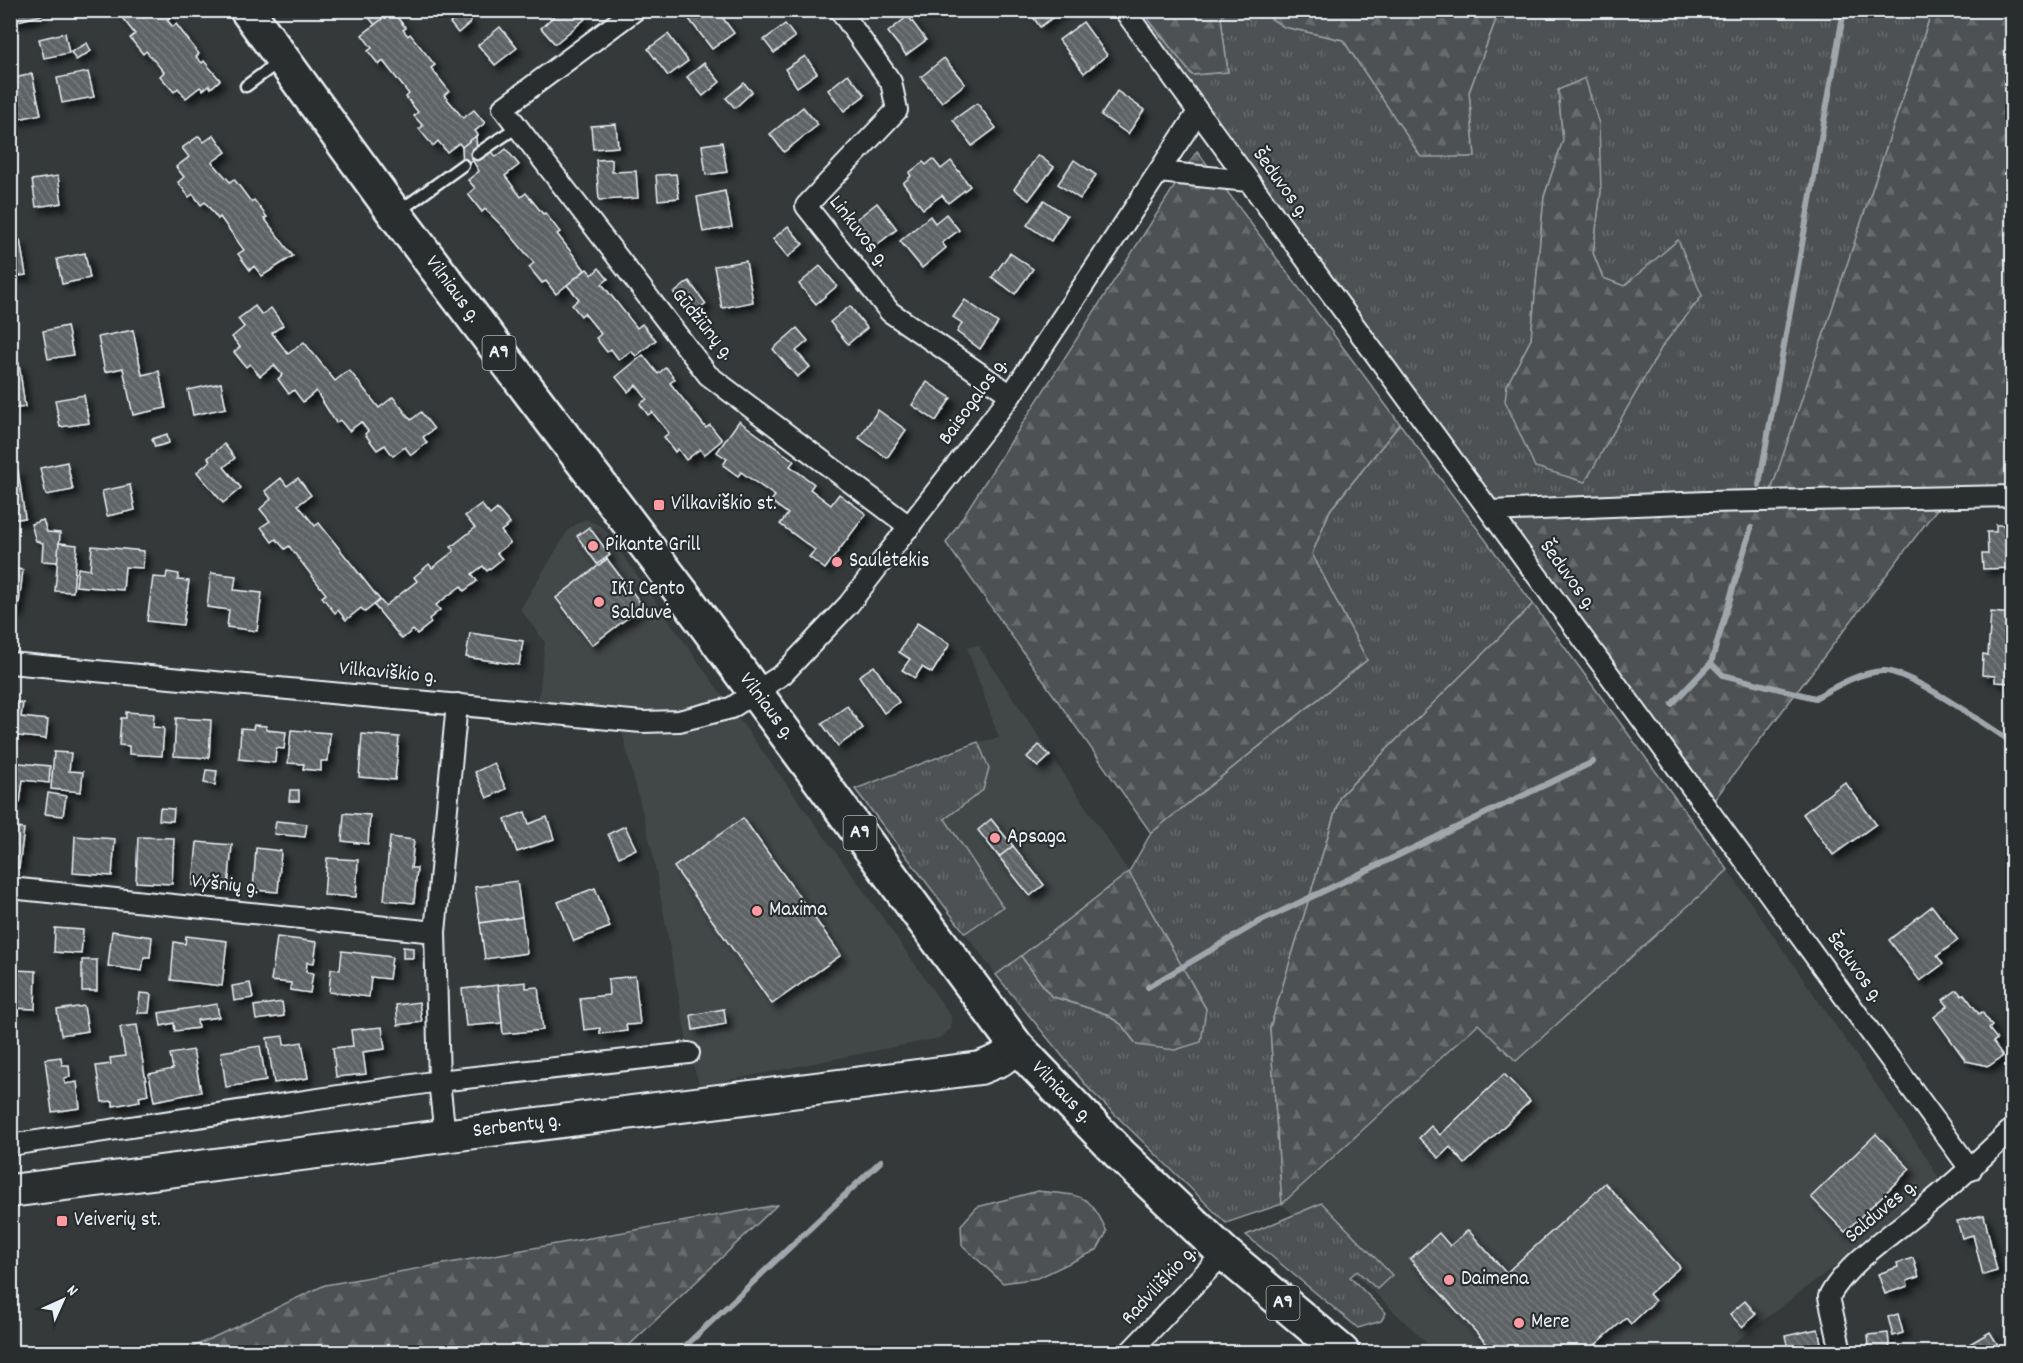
<svg xmlns="http://www.w3.org/2000/svg" width="2023" height="1363" font-family="Dekko,sans-serif">
<defs>
<pattern id="grass-tufts" width="24" height="20" patternUnits="userSpaceOnUse" patternTransform="scale(1.5)"><rect width="24" height="20" fill="#4d5152"/><path d="M3 7l-1-3M5 7V3M7 7l1-3M15 17l-1-3M17 17v-4M19 17l1-3" fill="none" stroke="#676a6c"/></pattern>
<pattern id="forest-firs" width="22" height="20" patternUnits="userSpaceOnUse" patternTransform="scale(1.5)"><rect width="22" height="20" fill="#4d5152"/><path d="M5 1l3.5 6h-7zM16 11l3.5 6h-7z" fill="#676a6c"/></pattern>
<pattern id="building-back-hatch" width="6" height="6" patternUnits="userSpaceOnUse" patternTransform="scale(1.5)"><rect width="6" height="6" fill="#5f6365"/><path d="M-1 5l2 2M0 0l6 6M5-1l2 2" fill="none" stroke="#767a7c"/></pattern>
<filter id="shadow"><feDropShadow dx="5.5" dy="5.5" stdDeviation="3" flood-color="#0009"/></filter>
</defs>
<rect width="100%" height="100%" fill="#35393a"/>
<filter id="ink" filterUnits="userSpaceOnUse"><feTurbulence type="fractalNoise" baseFrequency=".0167" numOctaves="2"/><feDisplacementMap in="SourceGraphic" scale="12" xChannelSelector="R" yChannelSelector="G"/><feConvolveMatrix kernelMatrix="1 2 1 2 8 2 1 2 1" color-interpolation-filters="sRGB"/></filter>
<g filter="url(#ink)">
<g fill="#424647">
<path d="M585 519 603 527 731 708 859 884 951 1016V1029L939 1038 700 1086 689 1053 652 850 619 720 537 712 545 642 520 609 569 529Z"/>
<path d="M978 645 1129 872 996 975 965 933 1003 907 945 819 983 790 989 768 978 742 999 738 967 648Z"/>
<path d="M1728 870 1925 1155 1942 1184 1722 1352H1436L1282 1204 1478 1024 1516 1061Z"/>
</g>
<g fill="url(#grass-tufts)" stroke="#9aa1a5" stroke-width="1.5" fill-rule="evenodd">
<path d="M1124 11H1142L1192 75 1228 72 1221 18 1226 11H1259L1285 27 1343 40 1421 156 1475 157 1469 92 1499 11H1932L1768 501 1490 511ZM1558 90 1601 191 1593 253 1603 278 1624 286 1702 296 1663 345 1585 481 1508 385 1531 339 1544 197 1563 140Z"/>
<path d="M1400 424 1533 604 1340 796 1270 1028 1282 1204 1226 1223 1090 1090 996 975 1021 956 1051 996 1104 1013 1121 1024 1137 1045 1206 1009 1129 872 1151 833 1367 660 1312 554 1330 510Z"/>
<path d="M978 742 989 768 983 790 945 819 1003 907 965 933 855 789Z"/>
<path d="M1322 1203 1392 1275 1377 1289 1357 1271 1350 1277 1386 1313 1381 1321 1358 1328 1246 1235Z"/>
</g>
<g fill="url(#forest-firs)" stroke="#9aa1a5" stroke-width="1.5">
<path d="M1142 11H1226L1221 18 1228 72 1192 75Z"/>
<path d="M1259 11H1499L1469 92 1475 157H1421L1343 40 1284 27Z"/>
<path d="M1932 11H2012V494L1946 497 1708 808 1490 511 1768 500Z"/>
<path d="M1585 78 1599 124 1601 191 1593 253 1603 278 1624 286 1678 240 1702 296 1663 345 1585 482 1535 467 1505 401 1507 385 1531 339 1544 197 1563 140 1558 90Z"/>
<path d="M1197 151 1400 424 1330 510 1312 554 1367 660 1151 833 946 543Z"/>
<path d="M1533 604 1728 870 1516 1061 1478 1024 1282 1204 1270 1028 1340 796Z"/>
<path d="M1129 872 1206 1009 1201 1042 1175 1050 1137 1045 1121 1024 1104 1013 1051 996 1021 956Z"/>
<path d="M1038 1191C1079 1196 1089 1190 1107 1232L1097 1250 1038 1278 1003 1283 962 1245 961 1225 977 1207Z"/>
<path d="M777 1205 622 1352H182L325 1285Z"/>
</g>
<g fill="none" stroke-linecap="round" stroke-linejoin="round">
<g stroke="#a0a7ac" stroke-width="6">
<path d="M1759 485 1844 10"/>
<path d="M1711 663 1723 675 1815 698C1835 687 1859 672 1883 671 1909 670 1987 726 2012 742"/>
<path d="M1672 704 1711 663 1751 528"/>
<path d="M1148 987 1257 923 1593 762"/>
<path d="M679 1352 881 1161"/>
</g>
</g>
<g fill="url(#building-back-hatch)" stroke="#e8f1f8" stroke-width="1.5" filter="url(#shadow)">
<path d="M10 10H41L42 15 10 23Z"/>
<path d="M116 10H167L171 16 167 20 173 27 176 24 199 54 196 57 202 63 204 61 220 80 211 88 209 85 203 90 200 87 186 98 178 88 174 92 160 76 164 72 146 51 143 54 130 38 135 34Z"/>
<path d="M363 10H391L392 11 375 25Z"/>
<path d="M547 10H577L585 19 555 44 541 28 553 17Z"/>
<path d="M700 10H717L734 33 712 49 689 19Z"/>
<path d="M1028 10H1063L1040 27Z"/>
<path d="M392 11 406 28 403 30 408 36 410 34 435 65 431 68 449 91 444 95 463 118 474 110 485 123 475 131 478 135 462 147 459 143 447 152 438 141 433 146 419 129 423 126 414 116 418 112 406 97 409 94 383 61 379 65 368 51 372 48 362 35Z"/>
<path d="M462 13 471 22 458 33 450 23Z"/>
<path d="M908 16 926 40 906 55 888 32Z"/>
<path d="M1083 22 1107 55 1084 73 1059 40Z"/>
<path d="M785 24 795 37 774 53 764 40Z"/>
<path d="M500 27 517 48 495 65 478 45Z"/>
<path d="M65 33 69 53 44 58 39 39Z"/>
<path d="M668 34 688 61 668 76 648 49Z"/>
<path d="M87 43 91 51 76 60 71 52Z"/>
<path d="M805 56 817 73 797 87 785 69Z"/>
<path d="M944 58 965 84 942 102 921 77Z"/>
<path d="M704 63 720 82 703 96 687 77Z"/>
<path d="M88 72 94 97 62 103 57 78Z"/>
<path d="M32 74 41 114 10 121V79Z"/>
<path d="M848 74 865 95 844 111 828 90Z"/>
<path d="M744 83 752 92 735 108 726 98Z"/>
<path d="M1117 91 1144 110 1128 134 1101 115Z"/>
<path d="M977 103 996 128 972 146 953 120Z"/>
<path d="M803 107 818 125 784 152 770 134Z"/>
<path d="M616 124 618 147 593 149 591 126Z"/>
<path d="M214 135 226 152 212 162 230 182 234 179 251 202 254 200 267 217 264 218 293 256 262 276 254 266 250 270 238 254 244 250 220 217 218 219 205 202 201 205 193 194 189 197 178 182 184 177 176 167 189 157 182 148 199 136 204 142Z"/>
<path d="M476 136 477 154 491 150 496 157 506 149 519 165 505 176 521 197 526 193 543 214 545 213 560 232 557 234 585 270 556 294 546 281 542 283 529 267 534 263 508 232 485 209 482 212 468 194 475 188 468 180 479 171 473 161 463 165 462 147Z"/>
<path d="M722 142 727 172 706 175 702 145Z"/>
<path d="M1038 155 1054 167 1029 200 1014 189Z"/>
<path d="M612 159V172L636 171 638 198 599 200 596 160Z"/>
<path d="M933 159 941 169 951 161 970 186 948 203 942 195 923 209 903 183 911 176 909 173 923 162 926 165Z"/>
<path d="M1074 160 1096 175 1080 199 1058 184Z"/>
<path d="M676 174 679 198 658 200 656 175Z"/>
<path d="M58 176 62 203 36 207 32 180Z"/>
<path d="M725 191 732 227 703 232 697 197Z"/>
<path d="M1044 200 1067 216 1051 241 1027 225Z"/>
<path d="M877 203 897 229 874 247 854 221Z"/>
<path d="M946 214 959 230 942 243 946 248 922 268 900 241 930 216 935 223Z"/>
<path d="M788 226 803 244 788 257 773 239Z"/>
<path d="M20 240 26 275 10 277V241Z"/>
<path d="M85 253 90 278 62 284 57 259Z"/>
<path d="M1010 253 1033 269 1015 294 992 277Z"/>
<path d="M746 261 753 302 722 308 714 266Z"/>
<path d="M820 266 837 286 816 304 799 284Z"/>
<path d="M599 268 608 279 602 284 637 328 642 324 656 340 636 356 631 351 619 360 611 349 607 352 596 338 601 334 584 313 581 316 572 305 579 299 567 285 587 269 592 275Z"/>
<path d="M689 281 706 304 691 315 674 293Z"/>
<path d="M965 300 998 323 980 349 957 332 962 323 953 317Z"/>
<path d="M255 306 262 315 271 308 283 325 272 333 288 354 304 342 335 381 349 370 379 408 393 397 411 420 421 412 434 429 423 437 427 443 411 455 405 447 393 456 385 445 377 450 365 434 368 431 361 422 349 431 340 420 336 423 316 391 303 402 294 390 289 394 278 379 282 375 274 365 260 376 250 364 246 367 234 352 240 347 232 337 244 327 238 319Z"/>
<path d="M850 306 867 328 848 344 830 322Z"/>
<path d="M67 326 73 355 48 359 43 331Z"/>
<path d="M797 328 808 341 796 351 810 367 797 377 773 349Z"/>
<path d="M133 330 142 375 159 371 166 408 133 415 123 368 105 372 98 337Z"/>
<path d="M643 355 658 374 666 367 675 379 670 383 706 428 710 425 722 440 704 455 700 449 686 460 678 449 675 452 664 437 669 433 652 412 648 415 640 404 647 399 636 385 628 392 616 377Z"/>
<path d="M19 363 25 407 10 409V364Z"/>
<path d="M927 382 951 398 936 421 912 405Z"/>
<path d="M221 383 226 408 193 415 188 390Z"/>
<path d="M84 395 89 423 60 427 55 400Z"/>
<path d="M878 410 906 430 887 458 859 438Z"/>
<path d="M739 421 794 461 790 466 814 484 810 489 831 505 839 494 866 514 825 569 809 557 815 550 780 524 788 514 771 501 775 496 741 472 738 476 723 465 727 459 717 452Z"/>
<path d="M167 434 169 443 155 447 152 439Z"/>
<path d="M224 444 235 458 224 467 241 488 223 503 197 472 210 461 208 458Z"/>
<path d="M67 462 73 490 46 495 40 468Z"/>
<path d="M18 470 25 518 10 520V471Z"/>
<path d="M281 478 287 486 298 478 311 495 298 505 315 526 319 523 380 600 365 612 361 608 346 620 338 610 335 613 322 597 326 594 289 546 285 549 276 539 272 542 261 527 270 521 260 509 271 499 265 491Z"/>
<path d="M130 485 135 510 107 516 102 491Z"/>
<path d="M481 504 490 515 497 509 510 524 501 531 510 543 497 553 502 559 487 571 483 566 472 574 477 581 464 591 461 586 436 605 440 610 429 619 431 623 417 634 413 630 402 639 374 605 380 600 385 606 417 581 414 577 429 564 432 568 454 551 451 547 475 528 465 516Z"/>
<path d="M43 520 47 532 60 533 58 562 42 561 43 543 36 541 31 524Z"/>
<path d="M1996 525H2012V568L1983 569 1982 554H1988L1987 532H1996Z"/>
<path d="M589 527 610 555 597 564 577 536Z"/>
<path d="M59 543 77 545 73 592 55 591Z"/>
<path d="M92 546 144 551 143 568 125 567 123 590 76 586 78 568 90 570Z"/>
<path d="M607 559 643 606 592 645 556 598Z"/>
<path d="M10 568 23 570 18 612 10 611Z"/>
<path d="M167 572 179 574 178 580 189 581 183 625 147 621 153 577 166 578Z"/>
<path d="M211 573 236 576 234 590 262 593 257 631 227 627 229 610 207 607Z"/>
<path d="M1991 612 2012 614V683L1995 682V676L1982 675 1983 654 1988 655Z"/>
<path d="M917 623 950 644 932 673 922 667 915 678 902 670 910 659 899 652Z"/>
<path d="M470 633 523 641 519 665 466 657Z"/>
<path d="M874 666 899 702 884 713 859 676Z"/>
<path d="M10 701 23 703 21 717 48 720 46 739 10 735Z"/>
<path d="M847 706 863 728 838 746 822 724Z"/>
<path d="M126 712 154 714 153 727 164 728 162 756 129 754V746L119 745 121 718H126Z"/>
<path d="M176 718 211 720 209 758 174 756Z"/>
<path d="M254 725 266 726V730L286 732 284 749 276 748 275 763 239 759 241 728 253 729Z"/>
<path d="M291 730 330 733 328 761H321V771L303 769 304 764 288 763Z"/>
<path d="M362 734 399 737 395 780 359 777Z"/>
<path d="M1039 745 1050 756 1038 767 1027 757Z"/>
<path d="M54 752 71 753 69 771 83 772 81 792 51 789Z"/>
<path d="M10 762 50 766 49 783 23 780 20 803 10 802Z"/>
<path d="M494 763 506 789 487 798 475 772Z"/>
<path d="M206 770 217 771 215 785 204 783Z"/>
<path d="M1845 782 1876 824 1833 855 1803 814Z"/>
<path d="M290 790H299V801H289Z"/>
<path d="M48 793 66 796 63 816 45 814Z"/>
<path d="M160 808 174 809 173 821 159 820Z"/>
<path d="M525 812 529 824 547 817 554 839 517 852 505 819Z"/>
<path d="M344 813 370 815 368 844 342 841Z"/>
<path d="M743 818 841 955 772 1004 674 867Z"/>
<path d="M991 819 1013 846 999 857 978 830Z"/>
<path d="M276 821 307 824 305 837 274 834Z"/>
<path d="M625 826 636 849 619 857 608 834Z"/>
<path d="M10 827 24 829 19 868 10 867Z"/>
<path d="M75 836 115 839 112 876 73 873Z"/>
<path d="M138 837 174 838 172 884 136 882Z"/>
<path d="M390 837 414 840 411 868H417L414 903 384 900Z"/>
<path d="M197 842 232 845 228 888 193 885Z"/>
<path d="M1013 846 1044 885 1030 896 999 857Z"/>
<path d="M256 848 281 851 278 892 253 890Z"/>
<path d="M327 858 358 860 356 897 324 895Z"/>
<path d="M517 881 522 917 480 923 475 887Z"/>
<path d="M595 888 610 927 574 941 558 902Z"/>
<path d="M1932 906 1958 940 1937 956 1943 964 1920 981 1889 940Z"/>
<path d="M522 917 527 953 485 959 480 923Z"/>
<path d="M55 928 83 930 81 954 54 952Z"/>
<path d="M112 931 152 937 150 957H144L142 971 108 966Z"/>
<path d="M186 936 227 941 222 986 171 980 174 942 185 944Z"/>
<path d="M277 937 317 942 314 963 307 962 306 972 313 973 310 993 290 990 291 983 271 981Z"/>
<path d="M403 947 413 948V958H403Z"/>
<path d="M342 951 392 957 389 979 371 977 369 997 329 992 331 969 340 970Z"/>
<rect x="82" y="960" width="15" height="31"/>
<path d="M15 970 36 971 35 1009 13 1008Z"/>
<path d="M635 976 640 1024 626 1025 627 1031 600 1034V1028L584 1030 580 998 609 995 608 979Z"/>
<path d="M526 982V988L538 987 543 1030 503 1034 498 985Z"/>
<path d="M250 983 253 998 234 1001 232 986Z"/>
<path d="M498 985 502 1023 466 1026 462 989Z"/>
<path d="M1957 990 1962 996 1964 994 1979 1014 1982 1012 1992 1026 1989 1029 1997 1039 1993 1042 2003 1056 1989 1066 1966 1061 1934 1017 1948 1006 1943 1000Z"/>
<path d="M140 993 151 994 149 1013H138Z"/>
<path d="M282 1002 284 1016 256 1020 254 1006Z"/>
<path d="M419 1002 422 1022 398 1025 396 1005Z"/>
<path d="M217 1004 219 1017 197 1020 198 1028 175 1031 174 1023 161 1026 159 1013Z"/>
<path d="M84 1006 88 1031 61 1035 57 1010Z"/>
<path d="M724 1009 726 1024 693 1030 691 1015Z"/>
<path d="M137 1025 148 1095 139 1097 140 1101 113 1106V1101L102 1102 96 1066 111 1064 110 1058 125 1056 120 1027Z"/>
<path d="M382 1027 385 1049 363 1052 366 1074 336 1077 333 1048 353 1046 351 1030Z"/>
<path d="M283 1036 284 1045 302 1042 308 1078 274 1083 267 1038Z"/>
<path d="M260 1046 266 1081 226 1087 221 1052Z"/>
<path d="M193 1050 201 1092 154 1101 149 1074 173 1069 170 1054Z"/>
<path d="M61 1057 62 1065H69L70 1077 64 1078 65 1084 77 1082 80 1108 52 1112 45 1059Z"/>
<path d="M1504 1074 1530 1101 1465 1164 1450 1147 1439 1158 1419 1138 1431 1126 1440 1135Z"/>
<path d="M1876 1134 1910 1169 1845 1232 1811 1197Z"/>
<path d="M1605 1183 1680 1267 1649 1294 1655 1301 1631 1324 1626 1318 1587 1352H1494L1410 1259 1439 1233 1450 1246 1468 1230 1506 1273Z"/>
<path d="M1984 1215 1997 1271 1983 1275 1973 1235 1962 1238 1957 1221Z"/>
<path d="M1913 1258 1919 1277 1907 1281 1908 1286 1885 1294 1878 1274 1898 1267 1897 1263Z"/>
<path d="M1745 1301 1756 1314 1742 1327 1730 1314Z"/>
<path d="M1898 1314 1903 1333 1893 1336 1888 1317Z"/>
<path d="M1818 1329 1823 1352H1789L1785 1336Z"/>
<path d="M1990 1332 2001 1350 1956 1352Z"/>
<path d="M1888 1333 1890 1352H1864L1863 1348 1869 1347 1868 1335Z"/>
</g>
<g fill="none" stroke-linecap="round" stroke-linejoin="round">
<defs>
<g id="lane">
<path d="M246 86 280 61"/>
<path d="M477 154 517 127"/>
<path d="M398 212 463 165"/>
</g>
<g id="street">
<path d="M635 10 503 108 708 375 910 527"/>
<path d="M840 10 891 82 897 110 806 206 890 312 1011 395"/>
<path d="M1124 10 1971 1170"/>
<path d="M1159 172 1248 181"/>
<path d="M1490 511 1707 502 2012 496"/>
<path d="M10 663 642 722 679 721 731 708 783 674 849 604 1011 395 1198 112"/>
<path d="M10 888 435 932"/>
<path d="M445 1136 439 1081 435 932 457 704"/>
<path d="M10 1145 439 1081 689 1053"/>
<path d="M1130 1352 1224 1253"/>
<path d="M1841 1352 1829 1297C1847 1262 1896 1232 1926 1206 1956 1182 1984 1156 2012 1129"/>
</g>
<path id="primary" d="M10 1191 980 1068 1000 1060 1017 1047"/>
<path id="highway" d="M247 10 395 214 682 593 1017 1047 1121 1155 1224 1253 1342 1352"/>
</defs>
<use href="#lane" stroke="#e8f1f8" stroke-width="15"/>
<use href="#street" stroke="#e8f1f8" stroke-width="24"/>
<use href="#primary" stroke="#e8f1f8" stroke-width="36"/>
<use href="#highway" stroke="#e8f1f8" stroke-width="38"/>
<use href="#lane" stroke="#2a2d2e" stroke-width="10"/>
<use href="#street" stroke="#2a2d2e" stroke-width="20"/>
<use href="#primary" stroke="#2a2d2e" stroke-width="32"/>
<use href="#highway" stroke="#2a2d2e" stroke-width="33"/>
</g>
</g>
<g fill="#ff9aa2" stroke="#2a2d2e" stroke-width="2">
<rect x="653" y="499" width="12" height="12" rx="3"/>
<circle cx="593" cy="546" r="6"/>
<circle cx="837" cy="562" r="6"/>
<circle cx="599" cy="602" r="6"/>
<circle cx="995" cy="838" r="6"/>
<circle cx="757" cy="911" r="6"/>
<rect x="56" y="1215" width="12" height="12" rx="3"/>
<circle cx="1449" cy="1280" r="6"/>
<circle cx="1519" cy="1323" r="6"/>
</g>
<g text-anchor="middle" dominant-baseline="central" stroke-width="4.5" stroke-linejoin="round" paint-order="stroke">
<g fill="#2a2d2e" stroke="#afb6bb" stroke-width="1.5">
<rect x="482.5" y="336" width="33" height="34" rx="4.5"/>
<rect x="843.5" y="816" width="33" height="34" rx="4.5"/>
<rect x="1266.5" y="1286" width="33" height="34" rx="4.5"/>
</g>
<g font-size="20" font-weight="bold" fill="#e8f1f8">
<text x="499" y="353">A9</text>
<text x="860" y="833">A9</text>
<text x="1283" y="1303">A9</text>
</g>
<g font-size="21" fill="#e8f1f8" stroke="#2a2d2e">
<text transform="translate(1280 184) rotate(54)">Šeduvos g.</text>
<text transform="translate(858 232) rotate(52)">Linkuvos g.</text>
<text transform="translate(452 290) rotate(53)">Vilniaus g.</text>
<text transform="translate(702 325) rotate(51)">Gūdžiūnų g.</text>
<text transform="translate(974 402) rotate(-54)">Baisogalos g.</text>
<text transform="translate(1567 576) rotate(54)">Šeduvos g.</text>
<text transform="translate(388 674) rotate(5)">Vilkaviškio g.</text>
<text transform="translate(766 707) rotate(53)">Vilniaus g.</text>
<text transform="translate(225 886) rotate(6)">Vyšnių g.</text>
<text transform="translate(1854 968) rotate(54)">Šeduvos g.</text>
<text transform="translate(1061 1093) rotate(46)">Vilniaus g.</text>
<text transform="translate(517 1127) rotate(-7)">Serbentų g.</text>
<text transform="translate(1882 1212) rotate(-40)">Salduvės g.</text>
<text transform="translate(1160 1286) rotate(-47)">Radviliškio g.</text>
</g>
<g font-size="21" fill="#e8f1f8" stroke="#2a2d2e" text-anchor="start">
<text x="671" y="505">Vilkaviškio st.</text>
<text x="605" y="546">Pikante Grill</text>
<text x="849" y="562">Saulėtekis</text>
<text x="611" y="590">IKI Cento<tspan x="611" dy="24">Salduvė</tspan></text>
<text x="1007" y="838">Apsaga</text>
<text x="769" y="911">Maxima</text>
<text x="74" y="1221">Veiverių st.</text>
<text x="1461" y="1280">Daimena</text>
<text x="1531" y="1323">Mere</text>
</g>
</g>
<rect width="2023" height="1363" fill="none" stroke="#2a2d2e" stroke-width="36"/>
<rect x="18" y="18" width="1987" height="1327" fill="none" stroke="#e8f1f8" stroke-width="2" filter="url(#ink)"/>
<g transform="translate(63 1300) rotate(45)" stroke="#2a2d2e" stroke-width="4.5" paint-order="stroke">
<path d="M0-4.5L10 22L0 15L-10 22Z" fill="#e8f1f8"/>
<text y="-9" font-size="16" font-weight="bold" text-anchor="middle" fill="#e8f1f8">N</text>
</g>
</svg>
